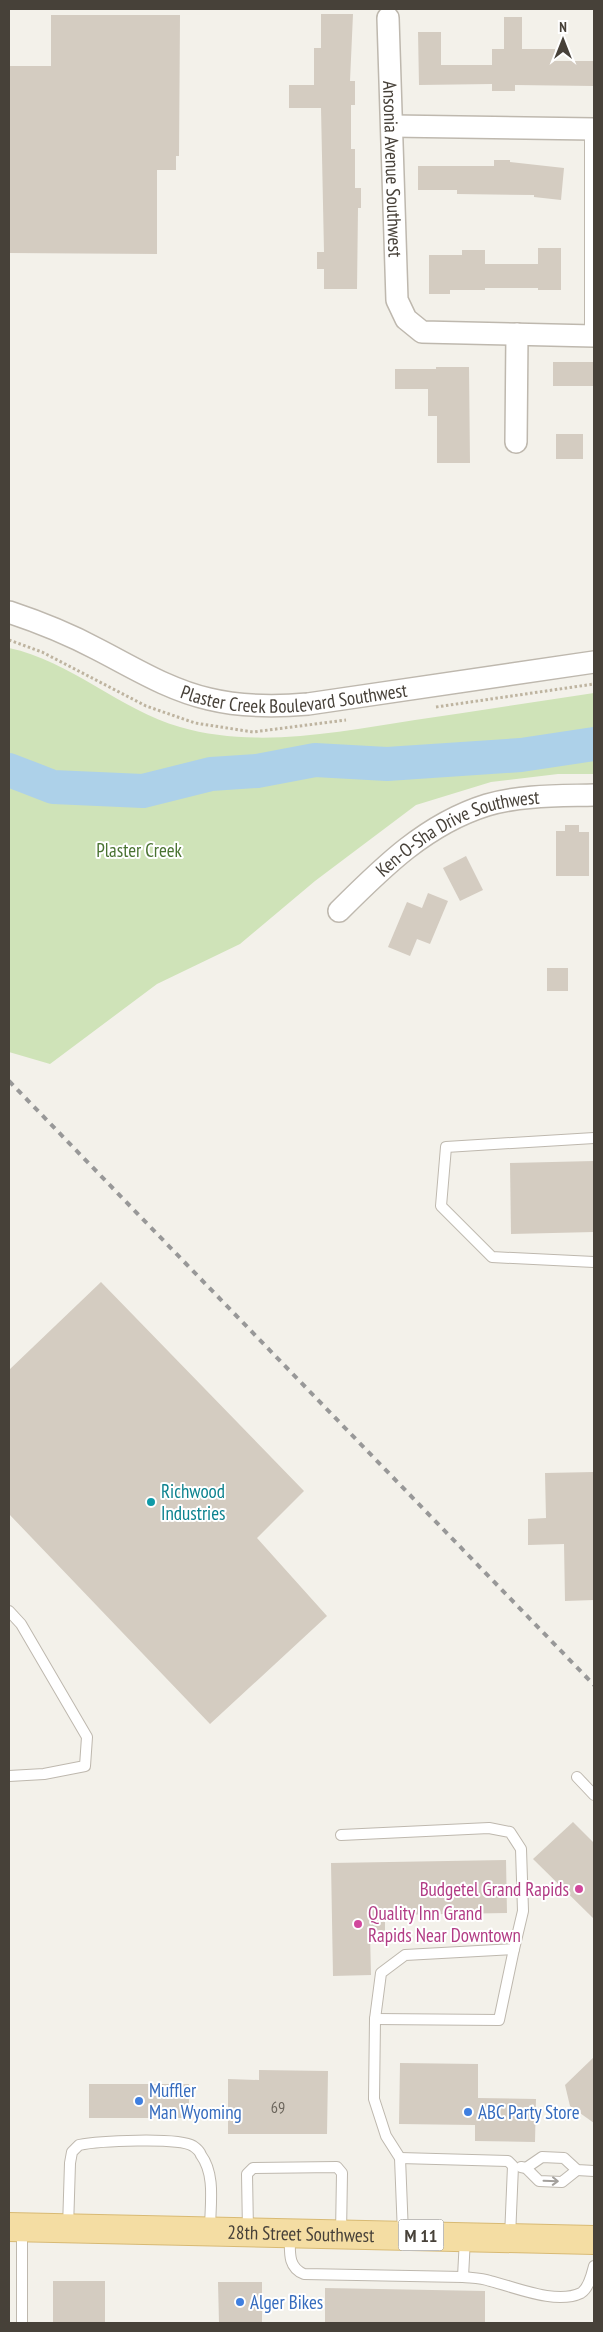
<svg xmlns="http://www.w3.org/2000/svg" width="603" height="2332" font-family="'PT Sans Narrow',sans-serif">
<rect width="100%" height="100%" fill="#f3f1ea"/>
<path fill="#cfe3b8" d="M9 648C71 661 120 710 180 727 256 749 338 732 415 720 475 711 535 702 594 693V774H558L491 782 416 805 315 881 240 944 157 984 50 1064 9 1052Z"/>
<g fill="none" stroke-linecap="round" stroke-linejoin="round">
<path stroke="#add1e9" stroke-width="34" d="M9 770 53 787 143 791 211 774 257 771 315 760 387 764 521 755 594 744"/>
</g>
<g fill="#d4ccc1">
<path d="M321 14H353L350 81H355V105H351V149H355V188H361V208H358L357 289H324V269H317V252H324L321 108H289V85H314V48H321Z"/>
<path d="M51 15H180L179 156H176V170H157V254L9 253V66H51Z"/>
<path d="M504 17H522V49H555V61H594V86L515 85V91H492V84L419 85 418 32H441V65H492V49H504Z"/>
<path d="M494 160H510V162L564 168 561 200 534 197V195L457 194V190H418V166H494Z"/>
<path d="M538 248H561V290H538V288H485V290H450V294H429V255H462V250H485V264H538Z"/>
<rect x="553" y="362" width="40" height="24"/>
<path d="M436 367H469L470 463H437V416H428V389H395V369H436Z"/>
<rect x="556" y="434" width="27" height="25"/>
<path d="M565 825H579V832H589V876H556V831H565Z"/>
<path d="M466 856 483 890 460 901 443 868Z"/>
<path d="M428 893 448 901 430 944 417 939 410 956 388 947 407 902 422 908Z"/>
<rect x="547" y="968" width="21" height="23"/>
<path d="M594 1161V1232L511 1234 510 1163Z"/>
<path d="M101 1282 304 1491 257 1538 327 1616 210 1724 9 1514V1370Z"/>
<path d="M594 1472V1600L565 1601 564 1544 528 1545V1519L546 1518 545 1473Z"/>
<path d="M573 1822 594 1843V1919L533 1859Z"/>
<path d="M506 1860 507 1913 385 1915V1933H370L371 1975 333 1976 331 1863Z"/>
<path d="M594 2057V2123L570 2106 565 2085Z"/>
<path d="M400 2063 478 2064V2098L536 2099 535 2142 475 2141V2125L399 2124Z"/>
<path d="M259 2070 328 2071 327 2134H228V2079L259 2080Z"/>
<rect x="89" y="2084" width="100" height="34"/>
<rect x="53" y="2281" width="52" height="42"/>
<path d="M218 2282H262V2323H219Z"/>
<path d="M325 2288 485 2291V2323H325Z"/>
</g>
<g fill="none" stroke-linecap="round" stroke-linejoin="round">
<defs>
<g id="lane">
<path d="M590 129V336"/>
<path d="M594 1138 446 1147 441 1206 492 1257 594 1262"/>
<path d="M9 1611 21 1624 87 1737 85 1766 44 1774 9 1776"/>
<path d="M577 1777 594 1795"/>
<path d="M341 1835 489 1828 510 1832 521 1849 523 1911 514 1949 405 1955 381 1973 375 2019 374 2099 386 2136 400 2158 403 2234"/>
<path d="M375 2019 499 2020 514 1949"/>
<path d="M400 2158 508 2161 513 2166 510 2237"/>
<path d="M521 2167 526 2168 539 2181 562 2182 577 2170"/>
<path d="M526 2168 542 2157 564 2158 577 2170 594 2171"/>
<path d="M68 2228 70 2163 72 2152 79 2145C98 2141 178 2137 193 2146 196 2148 200 2152 201 2155 216 2175 210 2206 210 2230"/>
<path d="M22 2229V2323"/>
<path d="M248 2231 247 2174 253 2168 337 2167 342 2173 341 2234"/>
<path d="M290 2234C290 2251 287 2267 304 2274L463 2277C472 2278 482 2278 490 2281 515 2287 556 2305 581 2293 589 2288 592 2274 594 2266"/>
<path d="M463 2277 465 2238"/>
</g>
<g id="street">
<path id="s1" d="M388 18 397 300 406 319 422 332 594 336"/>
<path d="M392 126 594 129"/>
<path d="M516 442 517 334"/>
<path id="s2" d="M9 612C39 622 69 634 97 649 134 668 169 690 209 699 242 707 274 707 308 704L594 662"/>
<path id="s3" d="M339 911C383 867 426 824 487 805 521 795 559 796 594 795"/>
</g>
<g id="primary">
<path id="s4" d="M9 2227 594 2240"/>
</g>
</defs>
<use href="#lane" stroke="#beb8ae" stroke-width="12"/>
<use href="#street" stroke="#beb8ae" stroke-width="24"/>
<use href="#primary" stroke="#d8ba74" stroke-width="30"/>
<g stroke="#beb4a0" stroke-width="3" stroke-dasharray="2.5 2.5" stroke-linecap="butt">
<path d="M9 640 42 652 146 706 195 723 253 732 346 720"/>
<path d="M436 707 594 684"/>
</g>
<use href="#lane" stroke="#fff" stroke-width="10"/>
<use href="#street" stroke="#fff" stroke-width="21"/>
<use href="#primary" stroke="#f4dda3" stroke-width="28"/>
<path stroke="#989898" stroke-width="4" stroke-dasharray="6 6" stroke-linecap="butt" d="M9 1081 594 1685"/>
</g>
<defs><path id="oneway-shaft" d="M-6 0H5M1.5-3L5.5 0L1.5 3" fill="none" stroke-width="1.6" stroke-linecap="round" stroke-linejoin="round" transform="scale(1.25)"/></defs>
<use stroke="#a3a09c" href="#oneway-shaft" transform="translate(551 2181) rotate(2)"/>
<circle fill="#0f9aa8" stroke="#fff" stroke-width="2" cx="151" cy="1502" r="5"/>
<g fill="#d1479c" stroke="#fff" stroke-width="2">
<circle cx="579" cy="1889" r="5"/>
<circle cx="358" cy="1924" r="5"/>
</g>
<g fill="#3f7fe0" stroke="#fff" stroke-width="2">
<circle cx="139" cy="2101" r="5"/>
<circle cx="468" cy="2112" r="5"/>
<circle cx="240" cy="2302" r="5"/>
</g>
<g text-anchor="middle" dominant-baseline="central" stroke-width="4" stroke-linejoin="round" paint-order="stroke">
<g font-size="16" fill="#6a645b">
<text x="278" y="2107">69</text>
</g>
<rect fill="#fff" stroke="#7e7a74" stroke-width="1" x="398.5" y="2219.5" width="45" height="31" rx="4"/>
<g font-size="18" font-weight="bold" fill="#474139">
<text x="421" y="2235">M 11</text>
</g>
<g font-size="19" fill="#474139" stroke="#fff">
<text stroke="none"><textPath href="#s1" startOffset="151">Ansonia Avenue Southwest</textPath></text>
<text stroke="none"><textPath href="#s2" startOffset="304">Plaster Creek Boulevard Southwest</textPath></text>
<text stroke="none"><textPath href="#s3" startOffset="146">Ken-O-Sha Drive Southwest</textPath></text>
<text stroke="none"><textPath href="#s4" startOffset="292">28th Street Southwest</textPath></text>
</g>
<g font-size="19" fill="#4a7332" stroke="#fff">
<text x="139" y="850">Plaster Creek</text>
</g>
<g font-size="19" fill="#0d838f" stroke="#fff" text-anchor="start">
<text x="161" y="1491">Richwood<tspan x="161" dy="22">Industries</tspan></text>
</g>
<g font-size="19" fill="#b23c85" stroke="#fff" text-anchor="end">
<text x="569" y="1889">Budgetel Grand Rapids</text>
<text x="368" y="1913" text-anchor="start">Quality Inn Grand<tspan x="368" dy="22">Rapids Near Downtown</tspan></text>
</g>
<g font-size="19" fill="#366cbe" stroke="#fff" text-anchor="start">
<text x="149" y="2090">Muffler<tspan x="149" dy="22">Man Wyoming</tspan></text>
<text x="478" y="2112">ABC Party Store</text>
<text x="250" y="2302">Alger Bikes</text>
</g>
</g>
<rect width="603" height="2332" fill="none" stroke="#474139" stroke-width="20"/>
<g transform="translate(563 40)" stroke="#ffffff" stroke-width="4" paint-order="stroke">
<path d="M0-4L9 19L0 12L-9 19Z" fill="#474139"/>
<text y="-8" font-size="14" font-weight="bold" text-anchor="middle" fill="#474139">N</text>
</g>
</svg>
